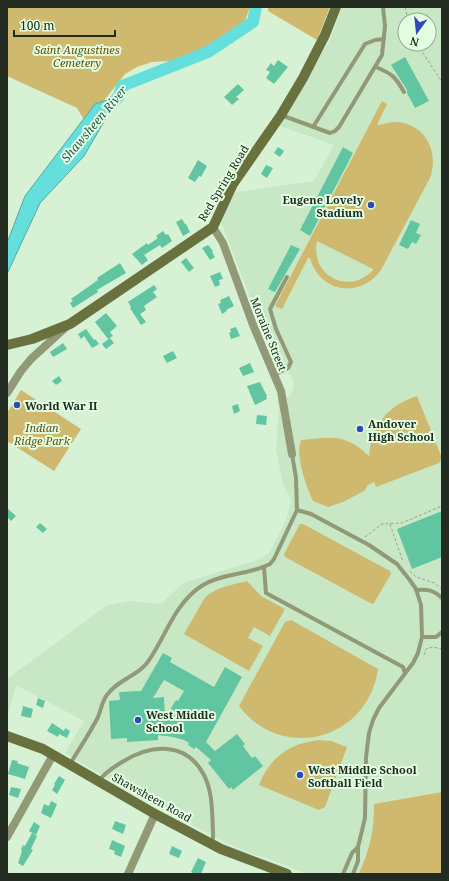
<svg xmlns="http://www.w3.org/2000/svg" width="449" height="881" font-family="'Noto Serif',serif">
<rect width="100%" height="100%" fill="#d6f1d4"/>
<path fill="#c8e8c5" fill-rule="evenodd" d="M342 7H442V874H306L275 861 252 854 227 843 155 806 65 753 84 721 16 685 7 719V679L107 605 130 601 161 604 183 583 258 560 270 552 286 520 291 500 283 485 276 449 279 409 277 401 289 397 291 394 294 388V381L288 372 278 367 275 363 220 219 236 192 314 181 334 145 280 126 331 38ZM405 20H429V44H405Z"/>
<g fill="#cfb96e" fill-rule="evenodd">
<path d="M7 7H250L244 24 221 42 211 46 196 55 181 57 170 61 152 62 137 67 125 74 86 123 77 108 7 76Z"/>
<path d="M268 7H330L317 40 268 11Z"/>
<path d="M382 101 387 104 377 125C384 125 392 121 399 122 427 126 439 153 430 178L381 270C360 299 320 293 310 258H308L282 309 275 306ZM317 241 373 269V270C349 296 310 276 317 241Z"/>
<path d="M21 390 81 429 54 471 7 441V413Z"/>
<path d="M417 396 442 458 439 463 376 487 374 482 368 485 364 491 343 502 328 507 313 501C306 485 295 456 301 440 331 437 345 433 369 456 372 425 387 406 417 396Z"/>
<path d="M300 524H303L390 571 391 574 374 603 372 604 285 557 284 554Z"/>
<path d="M247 581 261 596 285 609 270 636 254 627 248 638 263 646 249 671 184 634 204 599C214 587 233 585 247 581Z"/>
<path d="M291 620 378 669C368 740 282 763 239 706L285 622Z"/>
<path d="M319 740 331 741 347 747 325 807 319 810 259 785C269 758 290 743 319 740Z"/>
<path d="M442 792V874H359C370 847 374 834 374 804Z"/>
</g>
<path fill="#65dfdc" stroke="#51a9a4" d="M119 96 84 156 40 203 7 274V243L25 196 95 104Z"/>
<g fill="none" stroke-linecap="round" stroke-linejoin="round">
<path stroke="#65dfdc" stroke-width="12" d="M108 108 119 96 122 86 208 52 253 22 256 7"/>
</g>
<g fill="#61c5a2" fill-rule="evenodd">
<path d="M405 57 429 101 415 108 407 93V90L391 65Z"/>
<path d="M278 60 288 67 274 84 266 78 270 72 266 70 271 63 274 66Z"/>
<path d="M238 84 244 90 236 97 239 99 232 105 224 97Z"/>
<path d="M278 147 284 151 280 157 274 153Z"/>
<path d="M343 147 353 153 310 236 300 230Z"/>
<path d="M198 160 207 166 201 177 199 176 195 182 188 178Z"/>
<path d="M266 165 273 168 267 178 261 174Z"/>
<path d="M182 219 185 224H186L190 232 183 236 176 222Z"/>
<path d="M411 220 420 224 416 233 421 235 416 244 412 242 408 249 399 245Z"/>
<path d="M163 231 166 235 168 234 172 241 162 248 160 245 144 255 148 260 142 265 132 254 147 243 148 245 158 238 156 236Z"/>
<path d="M208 245 213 251 212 252 215 257 210 260 202 248Z"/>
<path d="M291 245 300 249 275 292 268 289Z"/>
<path d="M186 258 194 268 189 272 181 262Z"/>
<path d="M120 263 126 273 97 290 98 292 73 308 70 303 73 301 71 299 98 280 97 278Z"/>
<path d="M220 272 223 279 219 280 220 285 215 287 210 276Z"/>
<path d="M154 285 157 289 153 292 157 297 144 306 146 310 140 314 146 322 141 325 130 308 131 307 128 302Z"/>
<path d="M229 296 234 306 226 310 227 311 222 314 218 304 221 303 220 300Z"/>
<path d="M106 313 117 326 110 332 113 336 108 339 95 322Z"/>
<path d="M236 327 240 336 231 339 229 333 231 332 230 329Z"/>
<path d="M86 329 94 340 95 339 99 344 92 348 84 336 81 339 78 334Z"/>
<path d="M110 338 114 343 106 349 102 344Z"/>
<path d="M63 343 67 349 53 357 50 352Z"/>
<path d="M173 351 177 358 167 363 163 356Z"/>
<path d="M250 363 254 372 243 376 239 368Z"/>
<path d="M59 376 62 381 56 385 52 381Z"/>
<path d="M260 382 267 396H266L267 399 255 405 247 386Z"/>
<path d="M238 404 240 411 234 414 232 406Z"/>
<path d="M257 415 267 416 266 425 256 424Z"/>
<path d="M7 508 16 516 11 521 7 517Z"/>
<path d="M442 511V557L412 569 397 529Z"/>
<path d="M40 523 47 529 43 533 36 527Z"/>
<path d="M163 653 172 658 170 662 214 687 225 667 242 677 206 742 215 751 237 734 245 744 243 746 252 758 255 756 263 766 233 790 231 787 229 789 208 763 211 760 196 747 194 749 188 745 189 743 184 740 173 737 158 735V740L127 742V738L111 739 109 701 120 700 119 692 141 691ZM164 680 184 691 178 701 176 700 165 718 164 697 153 698Z"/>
<path d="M38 698 45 701 43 708 36 705Z"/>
<path d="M23 706 33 709 31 718 21 716Z"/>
<path d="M52 723 64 731 65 728 70 731 67 738 59 734 58 737 47 731Z"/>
<path d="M12 760 18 761 17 763 29 767 25 779 8 774Z"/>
<path d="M59 776 65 780 57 794 52 790 55 785 54 784Z"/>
<path d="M11 787 21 789 18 798 9 795Z"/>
<path d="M51 801 57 804 51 818 41 813 44 804 49 806Z"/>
<path d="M115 821 126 825 123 834 112 829Z"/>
<path d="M34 822 40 826 36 835 29 831Z"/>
<path d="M32 833 37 836 31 849 33 850 23 866 18 863 22 851 21 850 23 845 25 846Z"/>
<path d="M112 840 125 846 121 857 114 854 115 851 109 849Z"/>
<path d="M172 846 182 851 179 858 169 854Z"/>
<path d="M198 858 206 862 201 874H195L191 872Z"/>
</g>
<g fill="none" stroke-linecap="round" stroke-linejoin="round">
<g stroke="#92a690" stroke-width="1" stroke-dasharray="3 2" stroke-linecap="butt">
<path d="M405 7 408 20"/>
<path d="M417 44 442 82"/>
<path d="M390 524 403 562"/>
<path d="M365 537 382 524 402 523 442 506"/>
<path d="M410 571 416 577 434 583 442 589"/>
<path d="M424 655 426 649 433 647 442 649"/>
</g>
<g stroke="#919977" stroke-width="4">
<path d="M376 67C392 74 395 76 404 92"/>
<path d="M281 115 330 133 335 131 339 127 382 55 385 26 383 7"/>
<path d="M313 127 365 44 375 40 384 39"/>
<path d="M274 375 288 368 291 362 276 329 270 309 287 277"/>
<path d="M292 454 296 478 297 510"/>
<path d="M264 567 266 593 403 667 405 673"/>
<path d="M416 590C427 589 434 590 442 598"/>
<path d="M422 637H436L442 632"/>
<path d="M70 764C79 749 90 733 98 717 101 710 102 701 107 695 117 680 136 677 147 663 166 637 174 603 203 585 223 573 249 575 270 564L274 559 297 510 311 514 369 545 397 564 409 579 416 589 421 605 422 637 418 653 413 663 379 708 373 720 369 733 366 757 365 818 358 847V861L353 874"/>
<path d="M99 781C105 772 113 768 122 762 151 744 186 741 204 775 213 793 212 813 213 832V838L211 843"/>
<path d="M343 874 352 853 358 847"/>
</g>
<g stroke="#919977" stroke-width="8">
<path d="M213 227 223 243 253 325 281 391 292 454"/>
<path d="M7 393 21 371 31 359 66 327"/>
<path d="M7 837 53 755"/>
<path d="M128 874 155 814"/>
</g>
<g stroke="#69723f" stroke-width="10">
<path d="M7 345 32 339 70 324 213 227 233 184 281 115 303 78 325 35 336 7"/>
<path d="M7 736 43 749 155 814 221 849 287 874"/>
</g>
</g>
<g fill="#2e49b9" stroke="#e3ffe1" stroke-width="1.5">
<circle cx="371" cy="205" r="4"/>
<circle cx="17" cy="405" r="4"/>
<circle cx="360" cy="429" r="4"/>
<circle cx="138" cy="720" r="4"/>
<circle cx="300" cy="775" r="4"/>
</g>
<g text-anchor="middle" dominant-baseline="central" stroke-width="4" stroke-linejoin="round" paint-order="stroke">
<g font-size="11" font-style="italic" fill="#614f0c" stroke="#e3ffe1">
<text x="77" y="49">Saint Augustines<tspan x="77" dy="13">Cemetery</tspan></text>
<text x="42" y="427">Indian<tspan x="42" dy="13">Ridge Park</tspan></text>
</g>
<g font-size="11" fill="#212b20" stroke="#e3ffe1">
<text transform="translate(223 183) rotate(-59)">Red Spring Road</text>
<text transform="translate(269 334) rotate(68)">Moraine Street</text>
<text transform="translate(152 797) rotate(29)">Shawsheen Road</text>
</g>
<g font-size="11" font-weight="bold" fill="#212b20" stroke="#e3ffe1" text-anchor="start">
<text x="363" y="199" text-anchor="end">Eugene Lovely<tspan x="363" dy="13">Stadium</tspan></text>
<text x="25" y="405">World War II</text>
<text x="368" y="423">Andover<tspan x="368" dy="13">High School</tspan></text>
<text x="146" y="714">West Middle<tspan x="146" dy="13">School</tspan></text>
<text x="308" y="769">West Middle School<tspan x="308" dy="13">Softball Field</tspan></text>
</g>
<g font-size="12" font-style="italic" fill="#265a59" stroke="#e3ffe1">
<text transform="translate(94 124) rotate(-50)">Shawsheen River</text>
</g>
</g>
<rect width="449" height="881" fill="none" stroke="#212b20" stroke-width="16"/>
<g transform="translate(417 32) rotate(195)"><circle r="19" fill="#e3ffe1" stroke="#95aa94"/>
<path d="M0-3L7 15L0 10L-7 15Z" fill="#2e49b9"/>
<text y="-6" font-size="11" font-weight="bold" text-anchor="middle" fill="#212b20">N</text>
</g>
<path d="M14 30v6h101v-6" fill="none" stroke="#212b20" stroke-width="2"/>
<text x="20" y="30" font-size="12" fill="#212b20" stroke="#e3ffe1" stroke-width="3" paint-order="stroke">100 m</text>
</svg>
